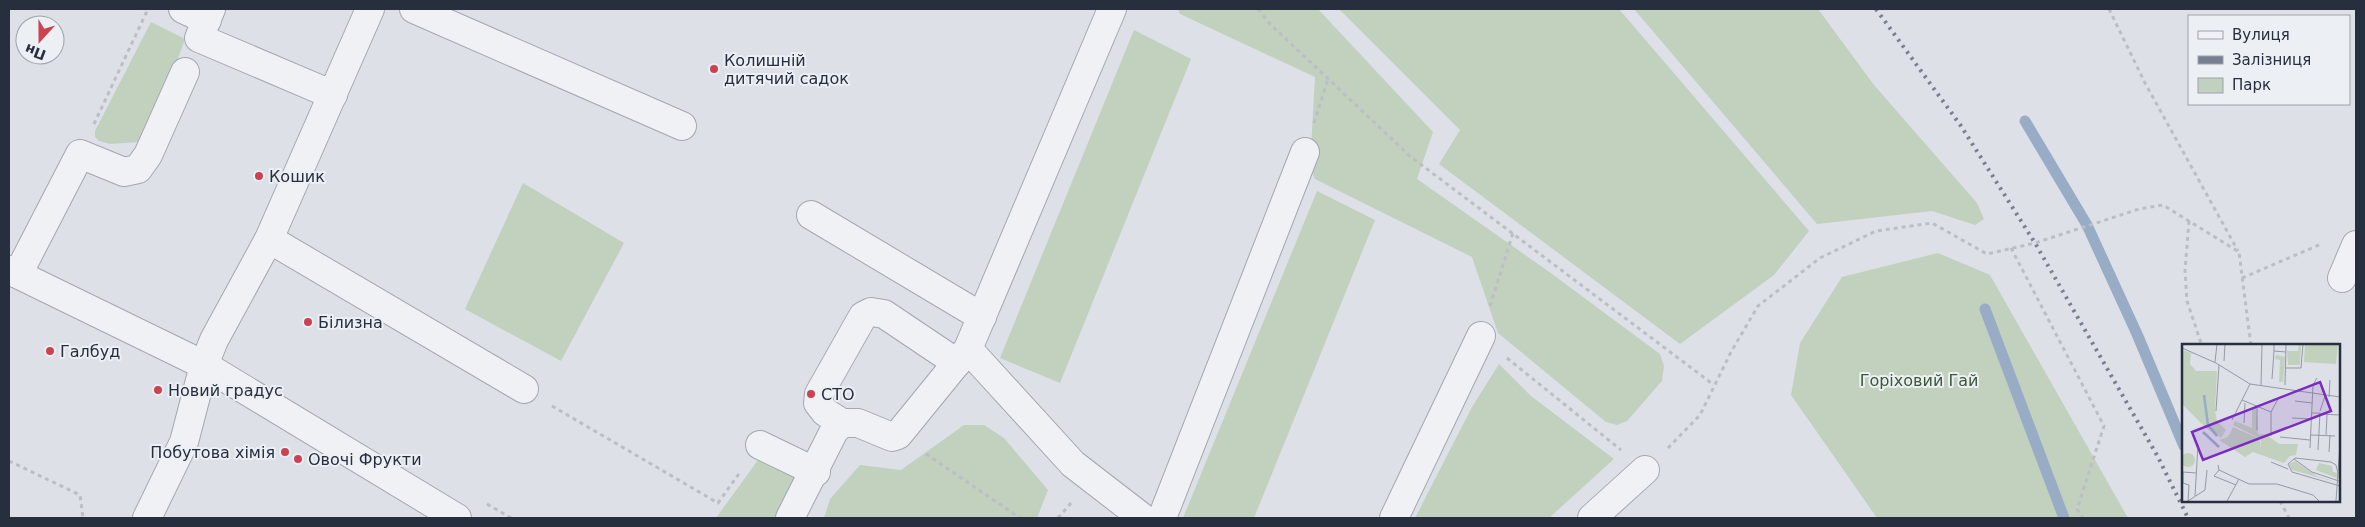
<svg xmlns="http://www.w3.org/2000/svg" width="2365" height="527" font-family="'DejaVu Sans',sans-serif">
<rect width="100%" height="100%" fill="#dde0e7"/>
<g fill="#c2d0be">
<path d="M1178 9H1318L1433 132 1417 179 1548 271 1660 354 1664 366 1662 381 1627 421 1617 425 1606 422 1498 333 1472 257 1315 179 1310 167 1315 77 1180 14Z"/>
<path d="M1339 9H1619L1809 231 1774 275 1680 344 1439 164 1460 130Z"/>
<path d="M1634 9H1818L1874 85 1977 203 1984 219 1975 225 1932 211 1817 224Z"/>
<path d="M151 22 185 39 151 132 138 142 110 144 99 141 95 137V131Z"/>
<path d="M1134 30 1191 59 1060 383 1000 358Z"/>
<path d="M523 183 624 243 561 361 465 309Z"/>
<path d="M1317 191 1375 220 1254 518H1183Z"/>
<path d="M1938 253 1990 275 2128 518H1877L1791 395 1800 343 1842 277Z"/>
<path d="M1499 364 1531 396 1614 459 1549 518H1415L1472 407Z"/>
<path d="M964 425H984L1004 438 1048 490 1037 518H824L830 499 860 465 901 470Z"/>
<path d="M758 460 798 479 784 518H716Z"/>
</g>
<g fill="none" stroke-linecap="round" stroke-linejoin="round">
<g stroke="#98acc6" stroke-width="11">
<path d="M2025 121 2087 225 2137 334 2184 446"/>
<path d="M1985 309 2064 518"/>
</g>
<defs>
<g id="minor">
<path d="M183 9 207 20"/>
<path d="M211 9 199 38 333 95"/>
<path d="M414 9 682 126"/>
<path d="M811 215 982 317"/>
<path d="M269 239 524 389"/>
<path d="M9 270 204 365 457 518"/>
<path d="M18 274 80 154 124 172 138 169 148 155 185 72"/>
<path d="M2342 278 2356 245"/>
<path d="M968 349 1073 464 1143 518"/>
<path d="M842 423 825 412 818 403 819 394 863 316 871 312 884 314 957 363"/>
<path d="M760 445 816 472"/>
<path d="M147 518 184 442 204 365 214 340 269 239 370 9"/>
<path d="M790 518 834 431 842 423H858L892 437 898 435 968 349 1112 9"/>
<path d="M1162 518 1305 152"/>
<path d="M1394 518 1481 336"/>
<path d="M1592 518 1645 470"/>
</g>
</defs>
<use href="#minor" stroke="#a3a7b1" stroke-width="30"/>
<g stroke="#bbbec5" stroke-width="3" stroke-dasharray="4 4" stroke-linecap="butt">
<path d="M1258 9 1270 24 1411 157 1714 385"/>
<path d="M2109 9 2145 83 2238 251"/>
<path d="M1314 123 1328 79"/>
<path d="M94 124 148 9"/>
<path d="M2189 221 2185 270 2187 301 2202 346"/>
<path d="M2011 248 2104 426 2077 509 2083 518"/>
<path d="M2242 278 2319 245"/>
<path d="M1490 306 1513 233"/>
<path d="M1507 358 1621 450"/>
<path d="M552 406 718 503 741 471"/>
<path d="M1668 448 1700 415 1731 352 1758 306 1820 258 1876 231 1932 223 1987 254 2035 243 2139 209 2163 205 2239 252 2251 346"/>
<path d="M926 454 1020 518"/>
<path d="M9 461 80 495 83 518"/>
<path d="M2280 501 2289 518"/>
<path d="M487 504 511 518"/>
<path d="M1058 518 1071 503"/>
</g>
<use href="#minor" stroke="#eff1f5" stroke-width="28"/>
<path stroke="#777f90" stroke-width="4" stroke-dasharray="2.5 5" stroke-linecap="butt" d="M1876 9 1961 126 2035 243 2158 457 2188 518"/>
</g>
<g fill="#cb4351" stroke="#eceff4" stroke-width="2">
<circle cx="714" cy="69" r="5"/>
<circle cx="259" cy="176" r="5"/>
<circle cx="308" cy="322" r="5"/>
<circle cx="50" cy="351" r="5"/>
<circle cx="158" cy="390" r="5"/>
<circle cx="811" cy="394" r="5"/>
<circle cx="285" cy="452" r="5"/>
<circle cx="298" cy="459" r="5"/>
</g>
<g text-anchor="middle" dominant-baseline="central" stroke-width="4" stroke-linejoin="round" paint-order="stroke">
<g font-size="16" fill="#272e3d" stroke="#eceff4" text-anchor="start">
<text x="724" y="60">Колишній<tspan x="724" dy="18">дитячий садок</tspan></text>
<text x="269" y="176">Кошик</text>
<text x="318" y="322">Білизна</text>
<text x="60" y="351">Галбуд</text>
<text x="168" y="390">Новий градус</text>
<text x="821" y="394">СТО</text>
<text x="275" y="452" text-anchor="end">Побутова хімія</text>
<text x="308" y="459">Овочі Фрукти</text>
</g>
<g font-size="16" fill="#395834" stroke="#eceff4">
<text x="1919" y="380">Горіховий Гай</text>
</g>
</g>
<g transform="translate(2182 344)">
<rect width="158" height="158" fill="#dde0e7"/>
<path d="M117 0H119L118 21H106L105 7H116ZM123 0H156L154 20 122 18ZM0 6 9 9 8 20 14 27H35L33 67 35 77 44 86 39 94 24 84 0 60ZM94 11 103 13 101 38H97L98 16 93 15ZM70 63H74L76 90 85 91 97 100H116L114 111 108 112 102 119 71 108 63 113 37 96 46 93 51 83 78 95V105L79 95 51 81 53 77 70 84ZM-1 116a7 7 0 1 1 14 0a7 7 0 1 1-14 0ZM113 117 135 132 157 139 110 126 107 120ZM137 119 150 122 151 128 157 129V135L134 126Z" fill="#c2d0be"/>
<path fill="none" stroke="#98acc6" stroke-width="2.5" d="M22 51 26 81 35 92M21 88 37 103"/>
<path fill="none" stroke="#9499a3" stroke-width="1" d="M92 0V7L104 8M0 4 34 19 68 40 158 53M42 17 43 0M33 18 35 0M103 24H119L121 0M90 35 92 7M103 41 104 0M79 42 80 0M147 53 148 36M60 56 89 68M113 57 130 59M34 67 37 21M138 67 143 52M129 69H138L136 106M138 70 158 71M110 74 129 75M50 76 68 40M62 79 63 59M75 86V62M129 91 153 92M144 91 145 71M89 92V68L96 55M98 93 128 96M128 104 131 41 135 34M147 108 148 91M112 115 130 128 157 137M89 118 106 125M36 121 37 126 67 140H95L131 151 137 157M37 126 32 132 54 141M156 129 154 121 149 118 113 114 106 120 110 128 158 142M13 152 16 101M6 157 7 141 1 139V128L14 129M6 157 23 146 25 126M45 157 57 135M154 157 158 100"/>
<path fill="#7b2cbf" fill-opacity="0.15" stroke="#7b2cbf" stroke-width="2.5" d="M138 38 149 67 21 116 10 88Z"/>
<rect width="158" height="158" fill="none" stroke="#272e3d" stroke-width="2.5"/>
</g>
<rect width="2365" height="527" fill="none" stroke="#272e3d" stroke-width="20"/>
<rect x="2188" y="15" width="162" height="90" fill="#eceff4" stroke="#9da2ab"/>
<rect x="2198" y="31" width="25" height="8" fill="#eff1f5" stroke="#9da2ab"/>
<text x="2232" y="40" font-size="15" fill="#272e3d">Вулиця</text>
<rect x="2198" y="56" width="25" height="8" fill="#777f90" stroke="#9da2ab"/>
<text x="2232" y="65" font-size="15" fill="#272e3d">Залізниця</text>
<rect x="2198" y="78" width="25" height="15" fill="#c2d0be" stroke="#9da2ab"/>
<text x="2232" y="90" font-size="15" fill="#272e3d">Парк</text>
<g transform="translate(40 40) rotate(201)"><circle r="24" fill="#eceff4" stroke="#9da2ab"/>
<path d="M0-4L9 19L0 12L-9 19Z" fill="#cb4351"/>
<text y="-8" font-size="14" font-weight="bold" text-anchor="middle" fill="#272e3d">Пн</text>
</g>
</svg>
